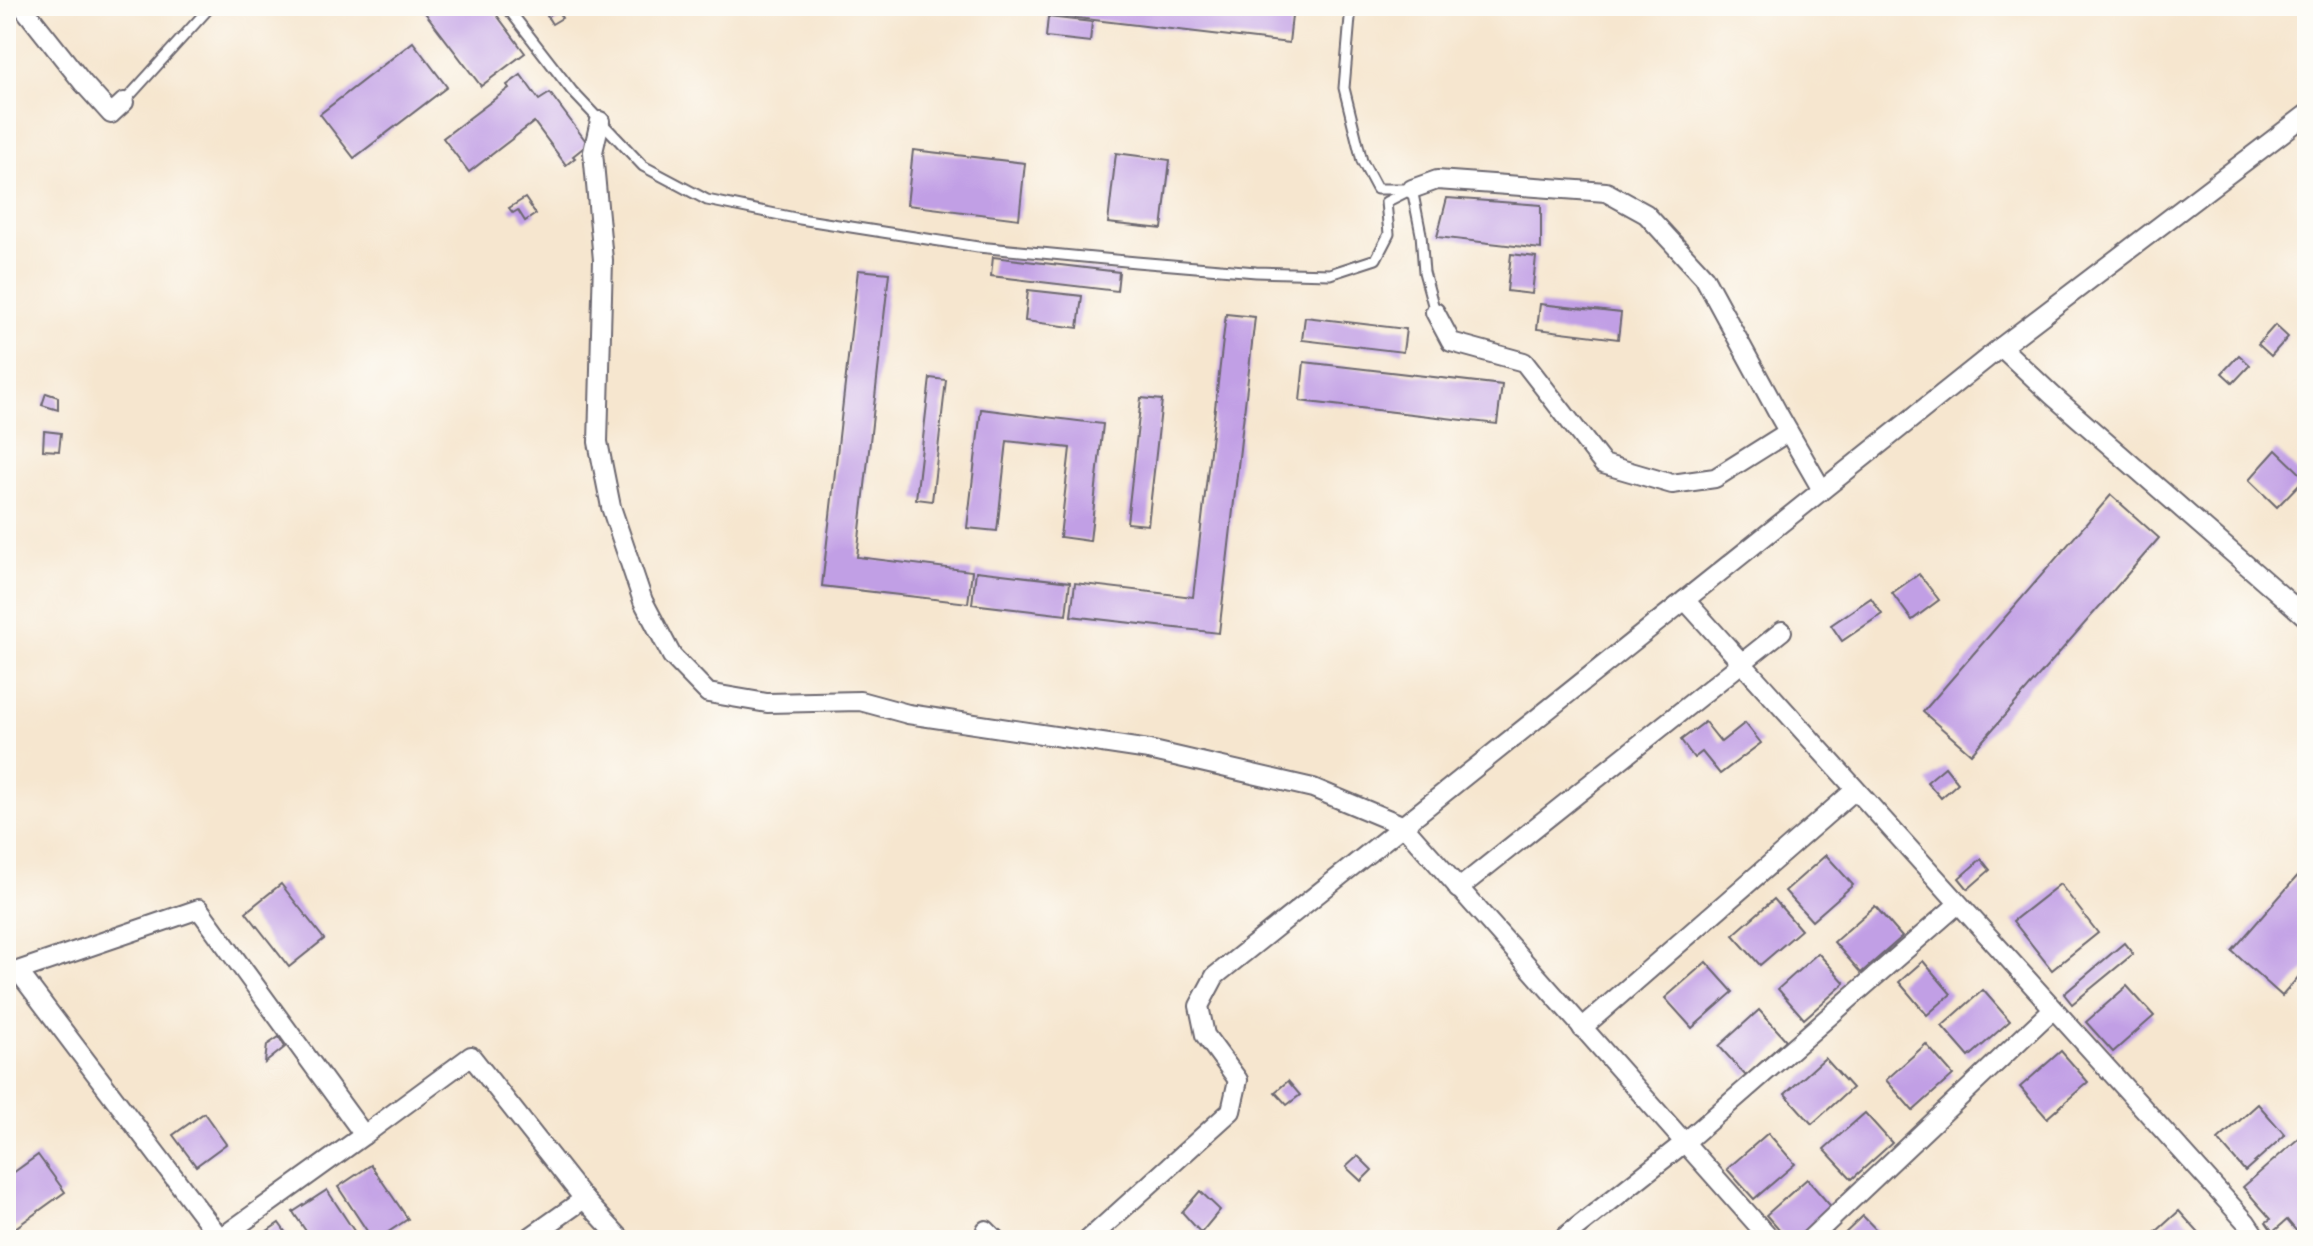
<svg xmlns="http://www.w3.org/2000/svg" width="2313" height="1246" font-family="'Libre Caslon Text',serif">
<rect width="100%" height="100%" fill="#fdfcf7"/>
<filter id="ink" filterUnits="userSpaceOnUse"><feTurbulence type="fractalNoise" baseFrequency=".0125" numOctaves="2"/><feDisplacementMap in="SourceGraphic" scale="16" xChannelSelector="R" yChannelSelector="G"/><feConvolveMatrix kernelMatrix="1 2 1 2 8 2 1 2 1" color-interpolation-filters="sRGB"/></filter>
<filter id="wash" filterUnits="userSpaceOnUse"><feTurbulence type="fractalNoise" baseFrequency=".006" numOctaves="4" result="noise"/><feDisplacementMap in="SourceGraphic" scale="32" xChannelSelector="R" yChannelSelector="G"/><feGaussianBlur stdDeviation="1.8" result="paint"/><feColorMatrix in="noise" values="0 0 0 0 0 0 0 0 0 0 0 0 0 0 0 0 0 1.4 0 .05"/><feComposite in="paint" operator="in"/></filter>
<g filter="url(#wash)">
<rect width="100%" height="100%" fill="#f6e6cf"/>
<g id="blocks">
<g fill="#c19fe5">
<path d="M420 6H490L525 53 481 86Z"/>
<path d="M993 6H1244L1261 8V6H1293L1289 43 993 8Z"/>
<path d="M557 10 562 18 552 24 547 16Z"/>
<path d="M1048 17 1092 22 1090 42 1046 37Z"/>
<path d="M413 42 447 87 354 158 320 114Z"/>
<path d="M521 75 539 100 550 93 588 144 573 156 575 158 566 165 534 122 469 172 443 138 509 88 507 85Z"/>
<path d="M913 150 1025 163 1019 219 907 205Z"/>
<path d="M1116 153 1170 160 1162 229 1108 223Z"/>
<path d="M525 198 536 214 525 221 518 210 513 213 509 208Z"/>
<path d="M1447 198 1541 205V249L1437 237Z"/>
<path d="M1511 254 1536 257 1532 294 1507 291Z"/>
<path d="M993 257 1119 272 1117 291 991 276Z"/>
<path d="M858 270 889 273 857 557 972 571 968 603 822 586Z"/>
<path d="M1028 290 1082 296 1078 328 1025 321Z"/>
<path d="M1540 304 1621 313 1618 339 1537 329Z"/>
<path d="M1226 314 1255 317 1219 633 1071 616 1075 583 1193 597Z"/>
<path d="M1305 317 1406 329 1403 352 1302 340Z"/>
<path d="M2275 325 2288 337 2271 356 2258 344Z"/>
<path d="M2239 355 2250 365 2233 383 2222 373Z"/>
<path d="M1304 362 1502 385 1497 424 1300 401Z"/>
<path d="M930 378 946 380 932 501 916 499Z"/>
<path d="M46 393 58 397V410L42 405Z"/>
<path d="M1141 398 1162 400 1148 525 1127 523Z"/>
<path d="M981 409 1103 424 1090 541 1060 537 1070 448 1007 441 997 531 967 528Z"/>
<path d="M44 431 61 433 59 451 43 450Z"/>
<path d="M2276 450 2305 478 2277 507 2249 480Z"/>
<path d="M2111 495 2159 538 1971 754 1923 712Z"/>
<path d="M976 571 1070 582 1066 615 972 604Z"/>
<path d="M1919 574 1939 600 1912 620 1892 593Z"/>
<path d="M1871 598 1882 614 1842 641 1831 625Z"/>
<path d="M1705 722 1721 742 1745 723 1761 743 1720 774 1702 752 1694 758 1681 740Z"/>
<path d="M1945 767 1958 783 1941 798 1927 782Z"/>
<path d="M1826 855 1853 885 1812 921 1785 891Z"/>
<path d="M1981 859 1990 870 1968 889 1959 878Z"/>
<path d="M2307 865V967L2282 996 2232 951Z"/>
<path d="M281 884 324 939 289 967 246 912Z"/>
<path d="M2060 884 2098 933 2052 970 2013 921Z"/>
<path d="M1774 899 1801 930 1760 965 1733 935Z"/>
<path d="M1875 906 1902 937 1861 973 1834 942Z"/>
<path d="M2124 943 2133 954 2072 1004 2064 994Z"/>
<path d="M1818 953 1845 983 1804 1019 1778 989Z"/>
<path d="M1923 961 1951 994 1927 1015 1899 982Z"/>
<path d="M1706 962 1733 992 1692 1028 1665 998Z"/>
<path d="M2127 986 2154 1016 2113 1052 2086 1022Z"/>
<path d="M1983 990 2010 1021 1969 1057 1942 1026Z"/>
<path d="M1759 1010 1786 1040 1746 1076 1719 1046Z"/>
<path d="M279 1037 285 1047 265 1063 267 1045Z"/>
<path d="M1926 1044 1953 1075 1913 1111 1886 1080Z"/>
<path d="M2061 1051 2088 1082 2047 1118 2020 1087Z"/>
<path d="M1825 1058 1852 1088 1812 1124 1785 1094Z"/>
<path d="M1288 1081 1300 1095 1287 1105 1275 1092Z"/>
<path d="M2258 1104 2285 1135 2245 1171 2218 1140Z"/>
<path d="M204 1113 226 1144 196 1166 173 1135Z"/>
<path d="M1865 1113 1892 1143 1852 1179 1824 1149Z"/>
<path d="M1768 1133 1795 1164 1754 1199 1727 1169Z"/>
<path d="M2299 1138 2307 1145V1240H2304L2287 1220 2273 1232 2266 1222 2271 1219 2243 1187Z"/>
<path d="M38 1155 65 1192 15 1228 6 1216V1178Z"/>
<path d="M1358 1156 1372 1170 1361 1181 1346 1167Z"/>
<path d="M371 1165 408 1219 376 1240H373L338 1187Z"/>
<path d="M1807 1179 1834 1210 1800 1240H1788L1766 1215Z"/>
<path d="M327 1190 360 1240H312L293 1212Z"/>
<path d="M1200 1191 1220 1210 1201 1233 1182 1212Z"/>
<path d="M2179 1211 2205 1240H2147Z"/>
<path d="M1863 1216 1886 1240H1838Z"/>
<path d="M279 1223 291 1240H254Z"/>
</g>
</g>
</g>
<g filter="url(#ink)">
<use href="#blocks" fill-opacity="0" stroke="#6c676f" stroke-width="2"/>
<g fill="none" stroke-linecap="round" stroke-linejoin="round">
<defs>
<g id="lane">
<path d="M506 6 572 91 643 166 707 200 800 219 978 247 1136 262 1256 272 1330 274 1376 259 1389 234 1386 202 1412 189"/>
<path d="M1351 6 1344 88 1362 161 1377 189H1412L1421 234 1424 272 1435 312"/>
<path d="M124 102 211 6"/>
</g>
<g id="street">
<path d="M22 6 83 83 111 114 124 102"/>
<path d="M600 121 593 152 603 260 598 442 611 507 643 601 672 656 708 693 767 703 860 701 908 714 1149 750 1313 788 1404 826 1771 1240"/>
<path d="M1412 189 1437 180 1606 192 1646 214 1704 277 1780 417 1822 490"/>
<path d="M1435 312 1451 342 1524 362 1603 464 1672 484 1715 478 1788 432"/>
<path d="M2001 347 2052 395 2307 618"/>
<path d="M1685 600 2246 1222 2258 1240"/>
<path d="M1458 889 1782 631"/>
<path d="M18 971 220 1238"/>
<path d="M6 975 199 909 364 1135 471 1056 584 1199 622 1240"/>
<path d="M1582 1028 1855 790"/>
<path d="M986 1230 996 1240"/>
<path d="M218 1240 364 1135"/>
<path d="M526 1240 584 1199"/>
<path d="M1088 1240 1231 1111 1238 1080 1205 1035 1199 1006 1215 976 2001 347 2307 114"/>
<path d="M1561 1240 1684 1143 1958 904"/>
<path d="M1809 1240 2053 1009"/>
</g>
</defs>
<use href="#lane" stroke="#6c676f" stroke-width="13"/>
<use href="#street" stroke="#6c676f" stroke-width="22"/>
<use href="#lane" stroke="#fff" stroke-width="9"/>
<use href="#street" stroke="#fff" stroke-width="18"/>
</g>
</g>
<rect width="2313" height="1246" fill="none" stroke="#fdfcf7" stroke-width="32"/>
</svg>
